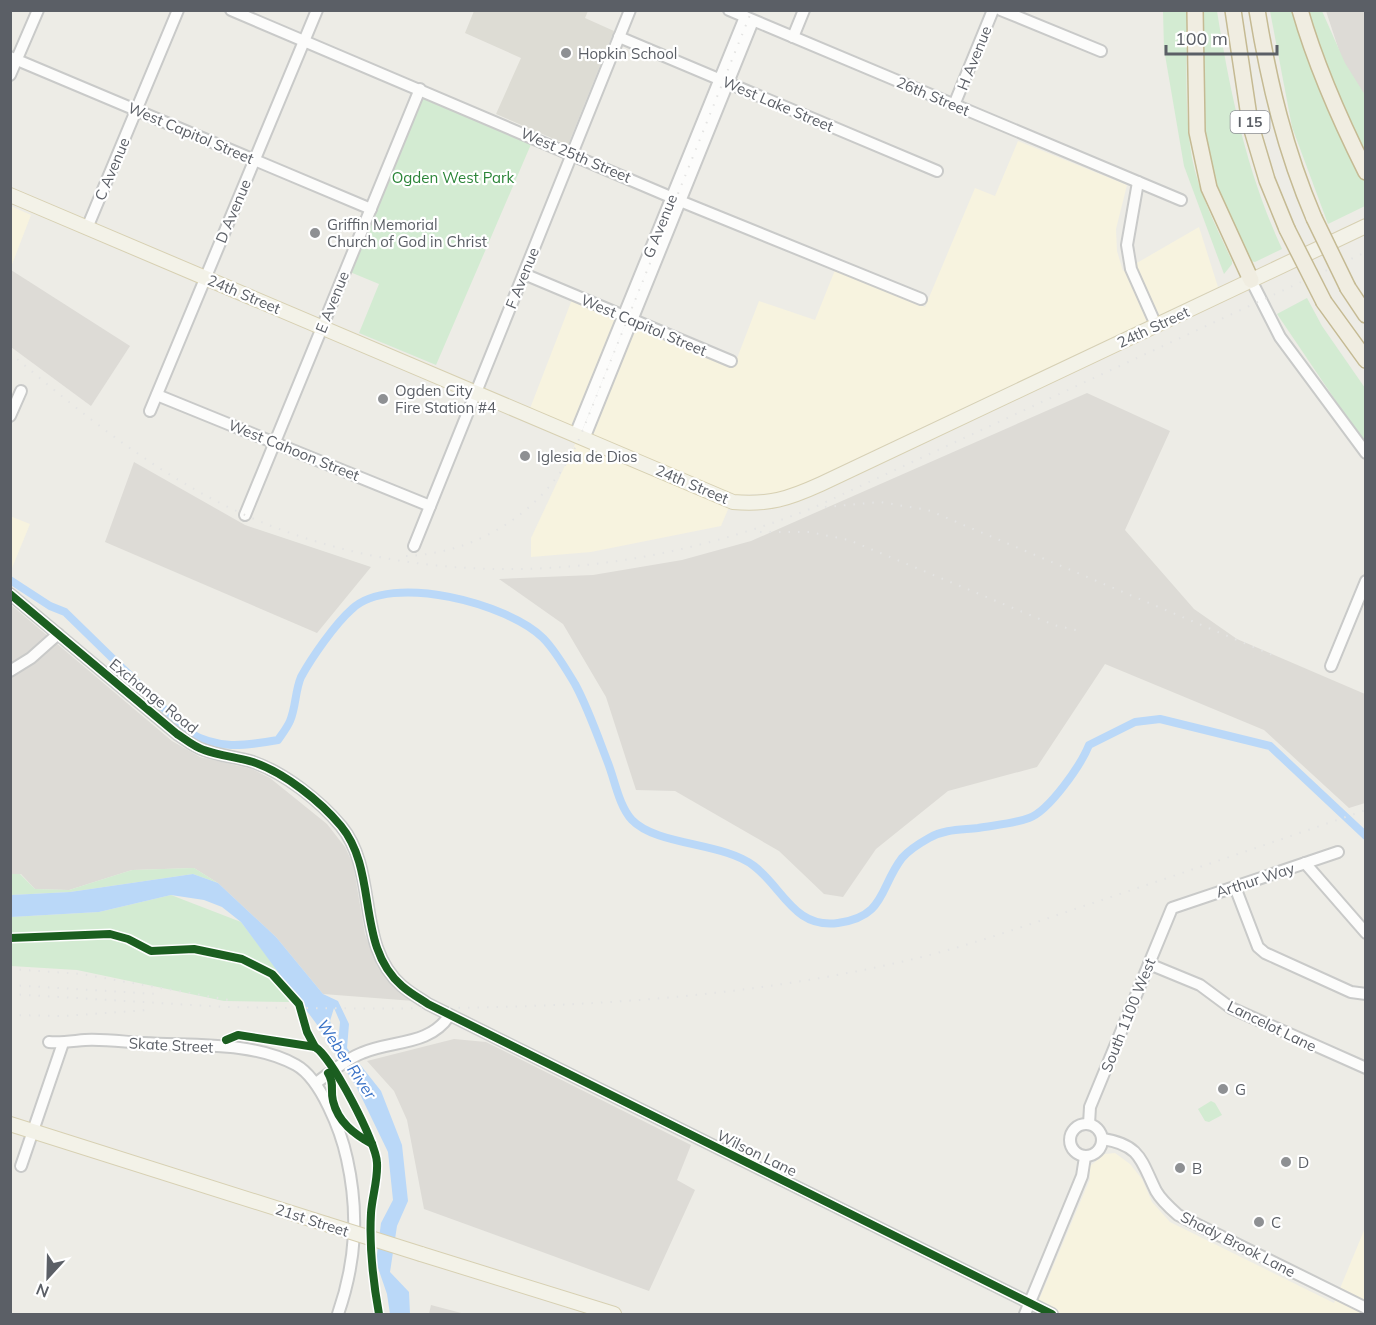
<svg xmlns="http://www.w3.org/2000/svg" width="1376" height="1325" font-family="Mulish,sans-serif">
<rect width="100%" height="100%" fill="#edece6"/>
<g fill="#f7f3df">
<path d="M1018 141 1127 185 1116 229 1117 251 1123 271 1199 227 1218 287 798 486 776 493 736 495 529 411 573 297 736 361 759 301 815 320 835 270 925 307 975 188 995 196Z"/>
<path d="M11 206 31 215 11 267Z"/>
<path d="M576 442 729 507 721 526 591 552 531 557V538Z"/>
<path d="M10 516 30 524 12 568 10 566Z"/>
<path d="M1115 1153 1130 1164 1142 1179 1152 1202 1170 1222 1334 1303 1365 1228V1314H1033L1090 1179V1166L1105 1154Z"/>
</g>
<g fill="#dddbd6">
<path d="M1326 11H1365V131L1354 96Z"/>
<path d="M11 270 130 346 91 406 11 347Z"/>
<path d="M1087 393 1170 431 1125 530 1194 609 1237 639 1365 694V803L1349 808 1264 730 1105 664 1037 767 948 791 876 849 843 897 824 894 779 851 675 791 636 790 606 697 563 624 499 579 593 575 682 560 751 541Z"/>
<path d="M134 462 245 525 371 567 317 633 105 542Z"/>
<path d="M10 604 172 741 200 757 252 769 270 778 327 824 345 847 353 864 365 934 377 965 395 986 414 1001 323 994 276 937 218 883 194 868 132 870 69 890 35 889 21 874H11Z"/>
<path d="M454 1039 486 1042 691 1145 677 1180 695 1190 649 1291 424 1209 407 1120 394 1091 367 1061Z"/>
<path d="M431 1305 465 1314H429Z"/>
</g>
<path fill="#dddcd4" d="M474 11H588L585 18 614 31 568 145 496 114 521 58 465 33Z"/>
<g fill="#d3ebd2">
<path d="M1163 11H1187C1187 59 1184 110 1192 158 1199 194 1217 228 1232 261V264L1224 274 1184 166 1164 49Z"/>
<path d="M1199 11H1217C1230 93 1247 173 1282 249L1255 262 1250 261 1223 211 1204 144Z"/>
<path d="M1270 11H1296L1365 183V206L1328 224 1292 127Z"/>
<path d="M1305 11H1322L1345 63 1365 95V156L1343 113Z"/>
<path d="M423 97 532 142 436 365 359 333 379 284 350 272Z"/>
<path d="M1307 298 1322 326 1365 388V444L1277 314Z"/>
<path d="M194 868 218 883 193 874 70 892 11 895 10 874H20L35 889 69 890 132 870Z"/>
<path d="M171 895 241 922 295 993 289 1002 224 1001 77 970 11 966 10 917 99 912Z"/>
<path d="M1211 1101 1215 1103 1222 1115 1209 1122 1205 1121 1198 1109Z"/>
</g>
<path fill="#bad8f8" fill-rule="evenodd" d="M193 874 218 883 276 937 323 994 338 1001 349 1024 347 1048 381 1091 402 1145 408 1201 397 1226 390 1272 409 1292 410 1314H390L387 1294 376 1262 381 1223 393 1200 388 1152 357 1088 318 1026 241 922 222 907 204 900 171 895 99 912 11 917V895L70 892ZM334 1008 340 1022 338 1044 330 1021Z"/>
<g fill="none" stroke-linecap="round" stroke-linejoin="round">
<path stroke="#bad8f8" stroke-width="8" d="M10 580 50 606 65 612 188 732C218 750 244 746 278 740 282 734 287 728 290 721 296 707 295 691 301 677 312 657 335 624 352 609 391 572 509 604 543 638 555 650 566 669 575 684 588 708 598 737 608 763 615 781 619 806 632 820 657 846 723 842 754 866 783 888 794 929 838 923 886 916 879 888 902 858 909 850 920 843 929 838 945 829 961 830 978 828 995 825 1013 824 1029 818 1049 811 1081 765 1089 745L1135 722 1160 719 1270 746 1366 836"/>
<defs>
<g id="minor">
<path d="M231 10 680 201 921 299"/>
<path d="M729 10 1181 200"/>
<path d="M1001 10 1101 51"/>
<path d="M619 37 937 171"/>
<path d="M793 37 804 10"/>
<path d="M10 57 371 209"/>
<path d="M10 75 38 10"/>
<path d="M954 105 993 10"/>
<path d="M1138 182 1127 245 1131 269 1156 325"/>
<path d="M87 228 178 10"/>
<path d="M524 274 731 361"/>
<path d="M1251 280 1280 337 1366 453"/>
<path d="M157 395 430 506"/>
<path d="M150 411 317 10"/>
<path d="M10 416 21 391"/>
<path d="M575 435 745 17"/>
<path d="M584 439 753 21"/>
<path d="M245 515 420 89"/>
<path d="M414 546 630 10"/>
<path d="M10 594 177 734C185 739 194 747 204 750 220 756 237 757 253 762 285 773 320 801 341 826 379 872 355 946 402 986 410 993 419 998 428 1004L1052 1314"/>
<path d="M1331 666 1366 581"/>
<path d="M10 671 31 658 58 634"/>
<path d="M1305 863 1366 933"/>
<path d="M1235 887 1258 947 1265 953 1351 992 1366 994"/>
<path d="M1149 964 1200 985 1231 1008 1366 1068"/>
<path d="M49 1042C62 1043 73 1041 85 1040 105 1039 125 1042 144 1043 192 1046 253 1041 296 1065 321 1079 341 1131 347 1159 359 1213 356 1262 338 1314"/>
<path d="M316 1083C330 1073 346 1059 362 1053 392 1040 429 1046 449 1016"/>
<circle cx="1086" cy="1140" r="16"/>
<path d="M1089 1124 1090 1107 1172 908 1338 852"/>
<path d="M1103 1139C1141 1145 1141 1161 1156 1191 1161 1200 1170 1208 1178 1215L1366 1308"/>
<path d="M21 1166 63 1043"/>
<path d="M1025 1314 1082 1176 1085 1157"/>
</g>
<g id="major">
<path d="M10 195 733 502C769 505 788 499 821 484L1366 226"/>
<path d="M10 1124 326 1224"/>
<path d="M421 1254 614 1314"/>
</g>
<g id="highway">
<path d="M1195 10 1197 132 1209 188 1251 280"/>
<path d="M1233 10 1250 123 1267 180 1287 229"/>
<path d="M1257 10C1269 83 1285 150 1314 218"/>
<path d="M1300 10C1316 66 1340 120 1366 172"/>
<path d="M1348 288 1366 315"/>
<path d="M1324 302 1366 360"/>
</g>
</defs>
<use href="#minor" stroke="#c9cac9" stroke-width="14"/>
<use href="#major" stroke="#d7d0b2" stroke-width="16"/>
<use href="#highway" stroke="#c5ba93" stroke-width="18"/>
<use href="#minor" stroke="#fcfcfb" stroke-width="10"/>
<use href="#major" stroke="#f3f2e8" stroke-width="14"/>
<use href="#highway" stroke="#f0ede1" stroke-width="15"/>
<g stroke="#e4e4e3" stroke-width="2" stroke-dasharray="1.5 8" stroke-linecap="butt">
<path d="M10 353C83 415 158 476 245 515 427 596 634 580 815 507L1366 252"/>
<path d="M825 507 880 502 928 510 1275 656"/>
<path d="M760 532H809L849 540 1054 625 1080 631"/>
<path d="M406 556C482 553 550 507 580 437L752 10"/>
<path d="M10 969 81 974 235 1001"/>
<path d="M10 985 157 994"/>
<path d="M10 994 225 1007 289 1008"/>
<path d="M297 1008C501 1010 705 1007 905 961 971 946 1035 922 1099 901 1188 871 1277 841 1366 810"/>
<path d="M10 1015 64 1016 147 1010"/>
</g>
<defs>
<path id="major-bridge" d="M326 1224 421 1254"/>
<g id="highway-bridge">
<path d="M1314 218 1348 288"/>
<path d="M1287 229 1324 302"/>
</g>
</defs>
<use href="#major-bridge" stroke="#d7d0b2" stroke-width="16" stroke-linecap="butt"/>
<use href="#highway-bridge" stroke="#c5ba93" stroke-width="18" stroke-linecap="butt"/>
<use href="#major-bridge" stroke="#f3f2e8" stroke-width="14"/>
<use href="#highway-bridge" stroke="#f0ede1" stroke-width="15"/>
<defs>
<g id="cycleway">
<path d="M10 594 177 734C185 739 194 747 204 750 220 756 237 757 253 762 285 773 320 801 341 826 379 872 355 946 402 986 410 993 419 998 428 1004L1052 1314"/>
<path d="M10 938 110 934 128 939 151 951 194 949 242 959 272 974 299 1004 307 1032 315 1047"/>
<path d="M226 1040 238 1035 315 1047C331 1056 377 1143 377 1163 378 1180 372 1197 371 1213 369 1248 373 1281 379 1314"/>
<path d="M328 1073C335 1084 330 1090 333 1101 338 1122 354 1134 372 1144"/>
</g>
</defs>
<use href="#cycleway" stroke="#fff" stroke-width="11"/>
<use href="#cycleway" stroke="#1b5e20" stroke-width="8"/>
</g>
<g fill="#8e9093" stroke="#fff" stroke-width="2">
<circle cx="566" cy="53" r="6"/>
<circle cx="315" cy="233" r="6"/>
<circle cx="383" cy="399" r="6"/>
<circle cx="525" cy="456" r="6"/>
<circle cx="1223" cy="1089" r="6"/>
<circle cx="1286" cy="1162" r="6"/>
<circle cx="1180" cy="1168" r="6"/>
<circle cx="1259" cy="1222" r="6"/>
</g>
<g text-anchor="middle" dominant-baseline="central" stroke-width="4.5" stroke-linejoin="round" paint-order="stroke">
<rect fill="#fff" stroke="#8c8f94" stroke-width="1.5" x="1230.5" y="111" width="39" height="22" rx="4.5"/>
<g font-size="14" font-weight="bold" fill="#5b5f66">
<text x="1250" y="122">I 15</text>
</g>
<g font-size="15" fill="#5b5f66" stroke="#fff" text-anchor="start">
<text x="578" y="53">Hopkin School</text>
<text x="327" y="224">Griffin Memorial<tspan x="327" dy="17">Church of God in Christ</tspan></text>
<text x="395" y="390">Ogden City<tspan x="395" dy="17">Fire Station #4</tspan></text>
<text x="537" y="456">Iglesia de Dios</text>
<text x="1235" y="1089">G</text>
<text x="1298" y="1162">D</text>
<text x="1192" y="1168">B</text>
<text x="1271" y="1222">C</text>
</g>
<g font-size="15" fill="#5b5f66" stroke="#fff">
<text transform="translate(974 58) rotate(-68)">H Avenue</text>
<text transform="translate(933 96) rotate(23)">26th Street</text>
<text transform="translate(778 104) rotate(23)">West Lake Street</text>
<text transform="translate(191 133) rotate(23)">West Capitol Street</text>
<text transform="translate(576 155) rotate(23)">West 25th Street</text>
<text transform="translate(112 169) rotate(-67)">C Avenue</text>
<text transform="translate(233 211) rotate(-67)">D Avenue</text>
<text transform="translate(660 226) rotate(-68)">G Avenue</text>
<text transform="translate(522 278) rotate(-68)">F Avenue</text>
<text transform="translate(244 294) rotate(23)">24th Street</text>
<text transform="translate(332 302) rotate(-68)">E Avenue</text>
<text transform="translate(644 325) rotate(23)">West Capitol Street</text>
<text transform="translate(1153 327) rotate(-25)">24th Street</text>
<text transform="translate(294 450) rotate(22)">West Cahoon Street</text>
<text transform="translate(692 484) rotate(23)">24th Street</text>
<text transform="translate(154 696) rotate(39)">Exchange Road</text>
<text transform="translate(1255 880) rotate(-18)">Arthur Way</text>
<text transform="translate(1128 1015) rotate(-68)">South 1100 West</text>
<text transform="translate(1272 1026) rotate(26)">Lancelot Lane</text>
<text transform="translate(171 1045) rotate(3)">Skate Street</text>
<text transform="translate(757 1153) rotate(26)">Wilson Lane</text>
<text transform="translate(312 1220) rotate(18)">21st Street</text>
<text transform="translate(1238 1244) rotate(27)">Shady Brook Lane</text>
</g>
<g font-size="15" fill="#2b8538" stroke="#fff">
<text x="453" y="177">Ogden West Park</text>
</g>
<g font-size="16" font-style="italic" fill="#3871c6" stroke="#fff">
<text transform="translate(347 1059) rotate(56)">Weber River</text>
</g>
</g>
<rect width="1376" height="1325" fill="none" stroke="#5b5f66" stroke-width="24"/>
<g transform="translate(48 1277) rotate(202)" stroke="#ffffff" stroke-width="4.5" paint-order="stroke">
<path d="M0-4.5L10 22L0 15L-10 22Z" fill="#5b5f66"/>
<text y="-9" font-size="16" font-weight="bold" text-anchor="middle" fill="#5b5f66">N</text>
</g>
<path d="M1166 45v9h111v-9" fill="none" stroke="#5b5f66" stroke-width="3"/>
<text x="1175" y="45" font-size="18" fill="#5b5f66" stroke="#ffffff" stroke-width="4.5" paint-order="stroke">100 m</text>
</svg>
